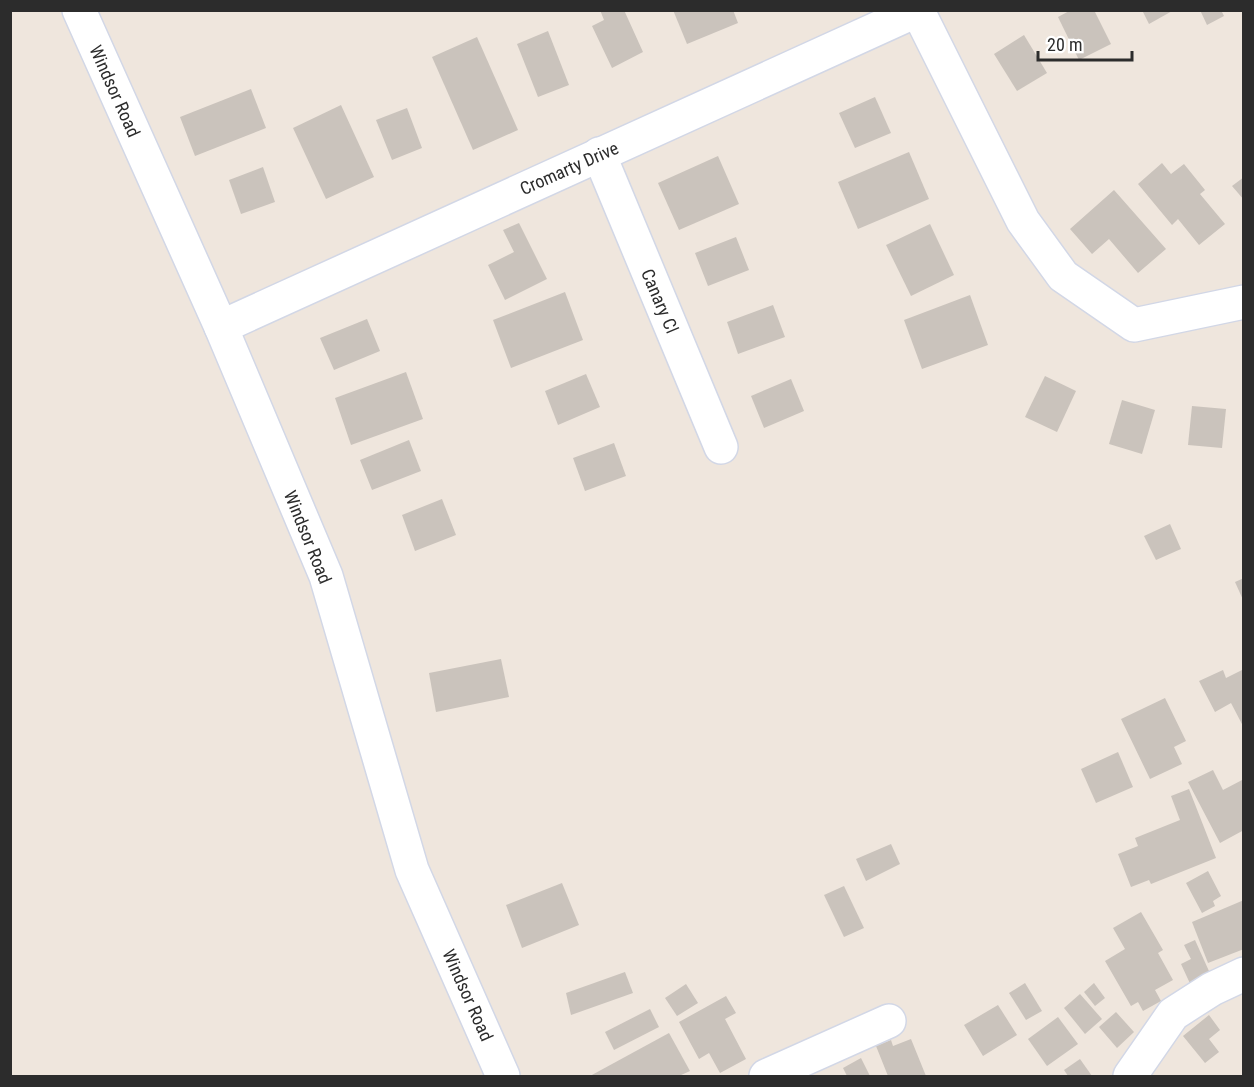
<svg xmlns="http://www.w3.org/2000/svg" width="1254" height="1087" font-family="'Roboto Condensed',sans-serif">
<rect width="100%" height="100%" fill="#efe6dd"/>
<g fill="#cac3bc">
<path d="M600 10H624L643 52 612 68 592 26 604 20Z"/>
<path d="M673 10H733L738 23 687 44Z"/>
<path d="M1071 10H1094L1111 44 1079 60 1058 17Z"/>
<path d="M1142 10H1174L1149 24Z"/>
<path d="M1200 10H1221L1224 16 1207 25Z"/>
<path d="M548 31 569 85 538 97 517 44Z"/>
<path d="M1024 35 1047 73 1017 91 994 54Z"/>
<path d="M477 37 518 130 473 150 432 57Z"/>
<path d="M251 89 266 128 195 156 180 117Z"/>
<path d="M875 97 891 133 855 148 839 113Z"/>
<path d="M341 105 374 177 326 199 293 128Z"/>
<path d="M407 108 422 148 392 160 376 120Z"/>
<path d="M909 152 929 199 858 229 838 182Z"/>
<path d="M718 156 739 204 679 230 658 183Z"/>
<path d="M1162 163 1171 174 1184 164 1205 190 1200 194 1225 224 1199 245 1178 219 1172 225 1138 184Z"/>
<path d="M263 167 275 202 241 214 229 180Z"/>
<path d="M1244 177V200L1232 186Z"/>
<path d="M1114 190 1166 249 1138 273 1109 239 1092 254 1070 229Z"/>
<path d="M519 223 547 279 505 300 488 265 514 252 503 230Z"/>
<path d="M930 224 954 275 911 296 886 245Z"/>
<path d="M736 237 749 270 708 286 695 253Z"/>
<path d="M565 292 583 340 511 368 493 320Z"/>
<path d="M970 295 988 345 922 369 904 320Z"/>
<path d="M773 305 785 337 738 354 727 322Z"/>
<path d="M367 319 380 351 334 370 320 338Z"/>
<path d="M406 372 423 419 351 445 335 398Z"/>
<path d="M586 374 600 407 558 425 545 391Z"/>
<path d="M1045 376 1076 391 1057 432 1025 417Z"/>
<path d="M791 379 804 411 764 428 751 396Z"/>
<path d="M1122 400 1155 410 1142 454 1109 444Z"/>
<path d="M1192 406 1226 409 1222 448 1188 445Z"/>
<path d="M409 440 421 471 372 490 360 460Z"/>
<path d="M614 443 626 476 585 491 573 458Z"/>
<path d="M442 499 456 535 415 551 402 515Z"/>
<path d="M1170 524 1181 549 1156 560 1144 536Z"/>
<path d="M1244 578V602L1235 582Z"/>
<path d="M501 659 509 697 436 712 429 673Z"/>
<path d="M1244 669V728L1231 703 1215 712 1199 681 1223 670 1226 678Z"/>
<path d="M1165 698 1186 741 1174 747 1182 764 1150 779 1121 719Z"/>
<path d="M1118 752 1133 787 1096 803 1081 769Z"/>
<path d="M1213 770 1223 790 1244 779V830L1220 843 1188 782Z"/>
<path d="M1189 789 1216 858 1151 884 1149 880 1131 887 1118 854 1138 846 1135 838 1180 820 1171 796Z"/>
<path d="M891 844 900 864 866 881 856 859Z"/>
<path d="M1208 871 1221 896 1213 901 1215 906 1202 913 1186 883Z"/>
<path d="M562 883 579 925 522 948 506 905Z"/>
<path d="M844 886 864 928 844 937 824 895Z"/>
<path d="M1244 900V949L1208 963 1192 922Z"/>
<path d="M1141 912 1163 950 1158 953 1173 980 1155 990 1161 1001 1143 1011 1138 1002 1131 1006 1105 961 1125 949 1113 928Z"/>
<path d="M1195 940 1213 980 1193 990 1181 964 1191 959 1184 945Z"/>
<path d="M625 972 633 993 571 1015 566 993Z"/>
<path d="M1025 983 1042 1011 1026 1020 1009 993Z"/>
<path d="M1094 983 1105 998 1095 1006 1084 992Z"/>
<path d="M686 984 698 1003 677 1016 665 998Z"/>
<path d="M1080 994 1102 1019 1085 1034 1064 1008Z"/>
<path d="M726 996 736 1013 725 1019 746 1059 720 1073 709 1053 699 1059 679 1022Z"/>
<path d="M998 1005 1017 1035 983 1056 964 1025Z"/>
<path d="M650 1009 659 1027 614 1050 605 1032Z"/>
<path d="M1116 1012 1134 1032 1117 1048 1099 1027Z"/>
<path d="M1209 1015 1220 1030 1209 1039 1219 1052 1205 1063 1183 1036Z"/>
<path d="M1058 1017 1078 1044 1047 1066 1028 1039Z"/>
<path d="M669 1033 690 1071 679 1076H590Z"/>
<path d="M911 1039 926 1076H888L876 1046 891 1040 893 1046Z"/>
<path d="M861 1058 870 1076H847L843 1068Z"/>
<path d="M1080 1059 1092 1076H1068L1064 1070Z"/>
</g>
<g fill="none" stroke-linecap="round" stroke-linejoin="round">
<defs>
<g id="minor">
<path d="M79 10 221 327 326 576 412 870 503 1076"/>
<path d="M918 11 1023 221 1063 276 1134 325 1244 302"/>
<path d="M599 154 721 447"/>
<path d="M221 327 918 10"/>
<path d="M766 1076 889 1021"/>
<path d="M1130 1076 1173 1014 1212 989 1244 974"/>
</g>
</defs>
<use href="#minor" stroke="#d2d7e6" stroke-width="36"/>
<use href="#minor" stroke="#fff" stroke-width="33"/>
</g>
<g text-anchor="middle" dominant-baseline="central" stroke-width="5" stroke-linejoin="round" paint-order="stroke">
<g font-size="18" fill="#2c2c2c" stroke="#fff">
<text transform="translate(115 91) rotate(66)">Windsor Road</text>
<text transform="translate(569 168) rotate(-24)">Cromarty Drive</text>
<text transform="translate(660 301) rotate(67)">Canary Cl</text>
<text transform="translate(308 537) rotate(68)">Windsor Road</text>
<text transform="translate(468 995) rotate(66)">Windsor Road</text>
</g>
</g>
<rect width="1254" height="1087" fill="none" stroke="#2c2c2c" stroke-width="24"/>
<path d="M1038 51v9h94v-9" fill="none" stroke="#2c2c2c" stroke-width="3"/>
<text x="1047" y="51" font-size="18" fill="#2c2c2c" stroke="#ffffff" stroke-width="4.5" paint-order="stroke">20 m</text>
</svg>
